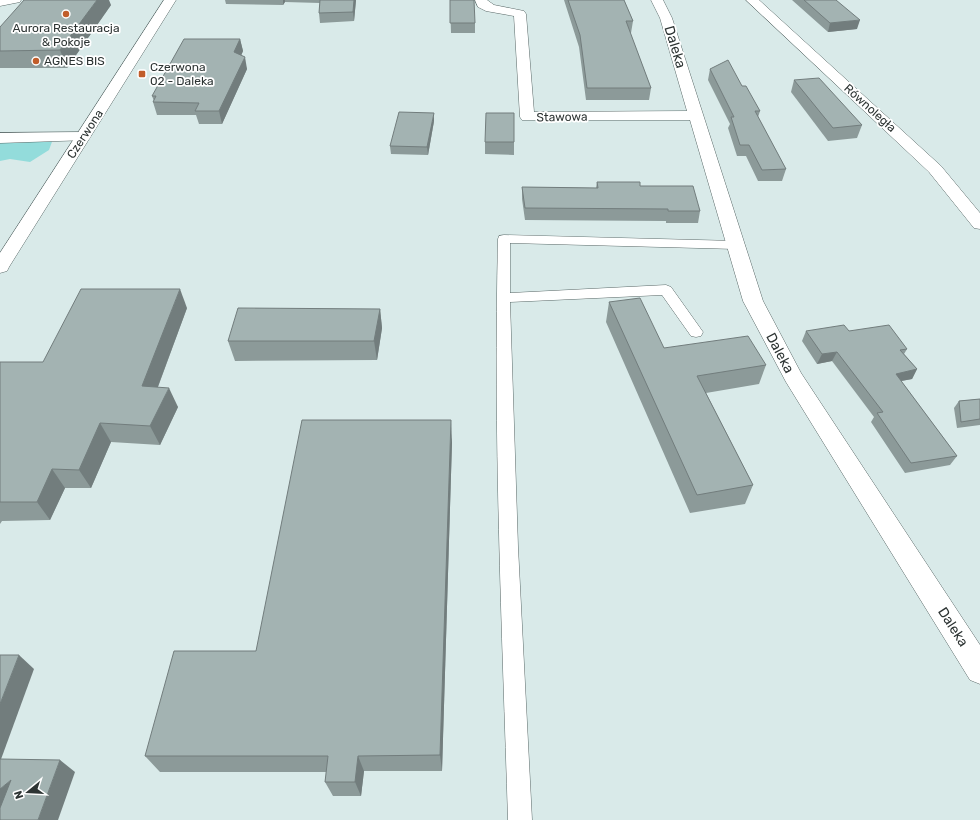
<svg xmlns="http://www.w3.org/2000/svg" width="980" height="820" font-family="Rubik,sans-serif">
<rect width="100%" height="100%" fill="#d9eae9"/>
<path fill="#93dcdb" d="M0 139H53L49 150 30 162 10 159 0 161Z"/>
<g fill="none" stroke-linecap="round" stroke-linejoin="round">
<defs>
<g id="service">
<path d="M0 0H21L20 2 0 6Z"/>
<path d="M504 235 736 241 741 242 743 245 741 248 736 249 510 243V293L666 285 671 287 703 332 701 336 696 337 691 336 662 295 510 302 518 547 532 820H508C502 627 493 432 498 239L499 236Z"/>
</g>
<g id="minor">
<path d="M475 0H487L494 5 524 11 526 14 534 112 687 111 660 18 651 0H663L672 18 763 301 801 373 980 645V684L970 680 786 382 743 301 690 120H522L520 117 514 16 486 11 478 7Z"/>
<path d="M746 0H759L941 166 980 213V229L974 228 929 172Z"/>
<path d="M83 132 88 134 91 137 88 140 0 143V133Z"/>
</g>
<path id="secondary" d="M164 0H176L9 267 7 271 0 273V253Z"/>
</defs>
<use href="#service" stroke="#5a6968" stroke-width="1"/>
<use href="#minor" stroke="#5a6968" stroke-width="1"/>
<use href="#secondary" stroke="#5a6968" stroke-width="1"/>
<use href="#service" fill="#fff" fill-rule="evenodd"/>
<use href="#minor" fill="#fff" fill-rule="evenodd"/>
<use href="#secondary" fill="#fff" fill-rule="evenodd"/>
</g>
<g fill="#8c9a99">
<path d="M225 0H356L354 21 320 23 319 13 320 3 285 2 283 5 226 4Z"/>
<path d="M450 0 475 23V33H451Z"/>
<path d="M564 0H624L633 21 631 33H630L651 88 649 100H586L579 47Z"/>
<path d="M792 0H836L857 29 828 32Z"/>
<path d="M111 5 67 68H0V27Z"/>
<path d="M240 39 243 51 241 56 247 69 222 124H199L196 115H157L153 102 154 101 152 96Z"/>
<path d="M710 69 742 86 760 111 758 117 786 169 782 181H758L746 156H737L728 128 730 124 708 80Z"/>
<path d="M794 80 862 125 857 138 828 141 791 92Z"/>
<path d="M434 121 428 155 391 154 390 146Z"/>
<path d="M485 142H514V155L485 154Z"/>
<path d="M597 182 640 186 700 211 698 223H666V221L525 220 522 199V187L596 188Z"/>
<path d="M609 302 664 348 766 365 759 384 706 393 753 485 745 504 690 513 606 322Z"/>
<path d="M187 308 158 387 178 407 160 445 111 442 91 488H65L50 520 2 521 0 524V362H43Z"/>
<path d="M380 309 382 328 377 360 235 361 228 341Z"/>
<path d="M806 331H849L907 349 904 354 917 369 912 379 901 381 957 456 950 465 905 473 871 422 874 417 832 361 817 364 802 341Z"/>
<path d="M980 399V425L957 428 954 408 959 401Z"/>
<path d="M452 442 442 771H364L361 796H333L325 782 327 772H160L145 756 256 651Z"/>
</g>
<g fill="#727d7d">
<path d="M97 0H109L111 5 67 68 60 50Z"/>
<path d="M283 0H285V2L283 5Z"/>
<path d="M354 0H356L354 21 353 12Z"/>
<path d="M860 20 857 29 828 32 830 23Z"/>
<path d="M240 39 243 51 237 64 234 52Z"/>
<path d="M245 57 247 69 222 124 219 111Z"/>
<path d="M434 113V121L428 155 427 147Z"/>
<path d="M180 289 187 308 151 405 142 386Z"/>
<path d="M380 309 382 328 377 360 374 341Z"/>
<path d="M837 352 832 361 817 364 822 354Z"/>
<path d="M917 369 912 379 890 383 896 374Z"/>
<path d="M169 388 178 407 160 445 150 426Z"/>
<path d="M451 420 452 442 442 771 440 755Z"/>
<path d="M100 423 111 442 91 488 79 470Z"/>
<path d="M52 469 65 488 50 520 37 502Z"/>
<path d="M19 655 34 669 0 762V704Z"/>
<path d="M358 756 364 771 361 796 355 782Z"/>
<path d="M60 760 75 772 58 820H38Z"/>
<path d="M11 780 0 814V789Z"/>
</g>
<g fill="#a3b3b2" stroke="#727d7d">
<path d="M24 0H97L60 50 0 51V27Z"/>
<path d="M320 0H354L353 12 319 13Z"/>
<path d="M450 0H474L475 23H450Z"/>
<path d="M568 0H624L633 21H626L651 88H587L580 35Z"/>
<path d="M804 0H836L860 20 830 23Z"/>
<path d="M184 39H240L234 52 245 57 219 111H195L199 103 153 102 156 96H152Z"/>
<path d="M728 60 742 86H746L760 111H755L786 169 762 170 749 145H740L731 117H734L710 69Z"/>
<path d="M819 78 862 125 833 128 794 80Z"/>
<path d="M399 112 434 113 427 147 390 146Z"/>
<path d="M486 113H514V142H485Z"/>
<path d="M597 182H640V186H693L700 211H668V209L525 208 522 187 598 188Z"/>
<path d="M81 289H180L142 386 169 388 150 426 100 423 79 470 52 469 37 502H0V362H43Z"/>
<path d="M640 298 664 348 748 336 766 365 697 376 753 485 697 495 609 302Z"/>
<path d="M238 308 380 309 374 341H228Z"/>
<path d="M844 325 849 331 889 325 907 349 900 350 917 369 896 374 957 456 911 463 877 413 883 412 837 352 822 354 806 331Z"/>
<path d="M980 399V419L961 422 959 401Z"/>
<path d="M302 420H451L440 755 358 756 355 782H325L328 756H145L174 651H256Z"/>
<path d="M0 655H19L0 704Z"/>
<path d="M0 759 60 760 38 820H0V808L11 780 0 789Z"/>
</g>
<g fill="#c15d2a" stroke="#fff" stroke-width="1.5">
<circle cx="66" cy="14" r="4"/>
<circle cx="36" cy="61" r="4"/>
<rect x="138" y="70" width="8" height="8" rx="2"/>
</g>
<g text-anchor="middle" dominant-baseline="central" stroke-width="3.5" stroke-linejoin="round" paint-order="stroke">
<g font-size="12" fill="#2d3433" stroke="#fff" text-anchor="start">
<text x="66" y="28" text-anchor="middle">Aurora Restauracja<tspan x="66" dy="14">&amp; Pokoje</tspan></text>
<text x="44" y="61">AGNES BIS</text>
<text x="150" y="67">Czerwona<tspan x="150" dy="14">02 - Daleka</tspan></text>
</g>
<g font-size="12" fill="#2d3433" stroke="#fff">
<text transform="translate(870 108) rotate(42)">Równoległa</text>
<text transform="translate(562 117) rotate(-1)">Stawowa</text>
<text transform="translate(85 134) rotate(-57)">Czerwona</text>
</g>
<g font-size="14" fill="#2d3433" stroke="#fff">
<text transform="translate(675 47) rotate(73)">Daleka</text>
<text transform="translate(780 353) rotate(62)">Daleka</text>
<text transform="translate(953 627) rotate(57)">Daleka</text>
</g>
</g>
<g transform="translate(28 792) rotate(252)" stroke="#ffffff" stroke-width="3" paint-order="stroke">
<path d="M0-3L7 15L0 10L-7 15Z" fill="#2d3433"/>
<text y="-6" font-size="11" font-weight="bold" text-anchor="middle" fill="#2d3433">N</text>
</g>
</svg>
